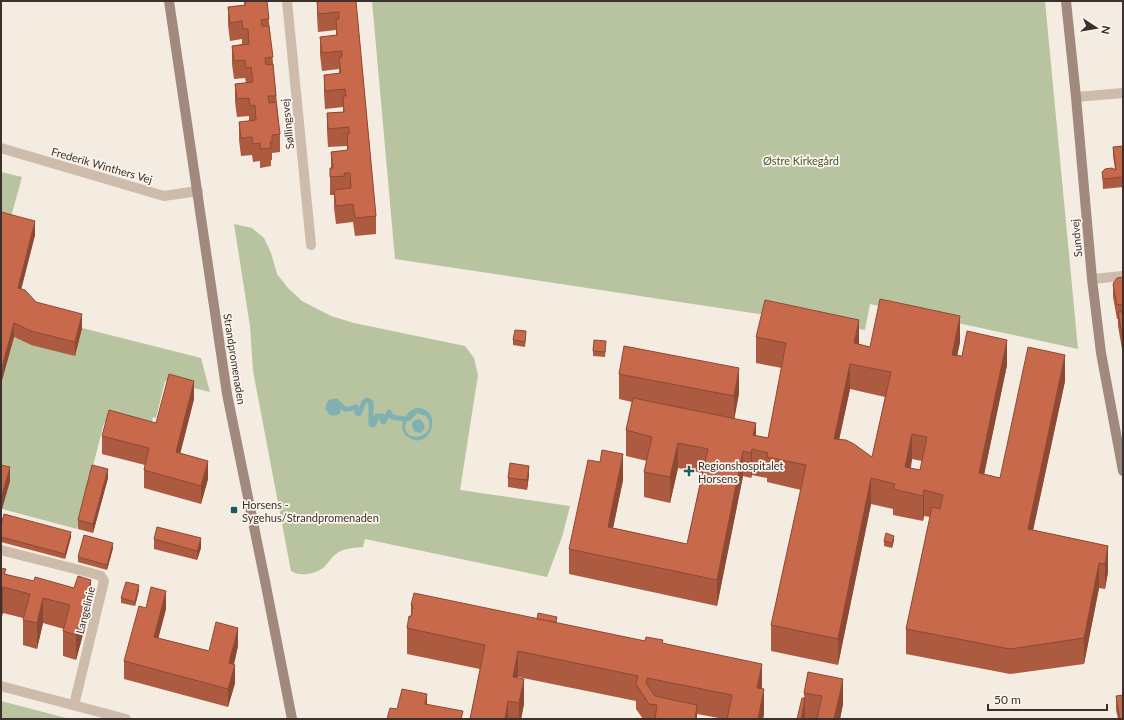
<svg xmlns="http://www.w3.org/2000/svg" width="1124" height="720" font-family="Lato,sans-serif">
<rect width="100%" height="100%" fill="#f4ebe1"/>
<g fill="#b8c4a0">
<path d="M372 1H1045L1078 349 870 304 865 330 395 259Z"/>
<path d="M1 172 22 177 8 228 1 226Z"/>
<path d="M234 224 252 228 264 238 271 253 277 274 288 288 302 301 331 316 354 323 465 346 474 358 478 375 460 490 570 506 562 537 547 577 365 539 363 547C354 548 343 548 336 554 331 557 328 564 323 568 315 574 300 577 291 571L253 371 250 326Z"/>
<path d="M82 328 201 358 210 392 165 381 156 418 153 417 151 425 134 430 104 423 77 529 2 509 10 481 1 478V384L14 337 31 345Z"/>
<path d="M1 701 70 719H1Z"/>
</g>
<g fill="#7fb0b2" fill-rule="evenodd">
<path d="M416 408C445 407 431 453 408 437 396 429 405 412 416 408ZM417 413 426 416C442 437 399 447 406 422L411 420Z"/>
<path d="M419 419C425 422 427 429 420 433L414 431 412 425 413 421Z"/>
</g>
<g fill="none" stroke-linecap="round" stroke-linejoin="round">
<path stroke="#7fb0b2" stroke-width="5" d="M333 408 335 407 336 410 333 411 331 409 332 404 338 405V412L335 413H331L328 408C329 402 331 401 336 401 347 410 341 411 356 407L357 413 359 414 364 402 367 400 371 402V424L372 425 374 424 377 416H382V421L384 422 389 412 392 417 404 419"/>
<g stroke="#cdbbac" stroke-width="10">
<path d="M287 1 311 245"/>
<path d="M1076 97 1123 93"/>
<path d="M1 148 164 196 198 191"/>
<path d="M1092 279 1123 276"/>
<path d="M1 550 95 574 101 576 104 581 74 705"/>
<path d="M1 686 126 719"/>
</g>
<g stroke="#a18a7d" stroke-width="10">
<path d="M169 1 227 394 266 586 292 719"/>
<path d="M1066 1 1076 97 1092 279 1101 353 1123 471"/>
</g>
</g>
<g fill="#ac5a40" fill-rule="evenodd">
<path d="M244 1H267L280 134V152L272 153V160H271V166L260 168V161L253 162 252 155 241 156 239 140V122L249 121V116L237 117 235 102V84L246 83 245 78 234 79 232 64V46L242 44V39L230 41 228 25V7L244 5Z"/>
<path d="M317 1H356L376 216V234L355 236 353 222 336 224 334 208V195H330V168H331V152L347 150V146L328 147 327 131V113L343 112V107L325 109 324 93V75L339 74V69L322 71 320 55V37L336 35V30L318 32 317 16Z"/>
<path d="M1123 146V187L1103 189 1102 172 1115 169 1113 156V147Z"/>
<path d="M1 212 35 235 21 289 36 302 82 328 75 356 31 345 14 337 1 384Z"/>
<path d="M1123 277V355L1118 326V319H1117L1113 297V284Z"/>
<path d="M526 336 525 347 513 345V340Z"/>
<path d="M756 337 859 344 870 347 960 342 957 356 1007 365 984 474 1000 478 1065 381 1033 530 1108 546V572L1105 589 1099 588 1084 664 1010 674 906 654V629L930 517 924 516 923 521 893 515V509L871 504 838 665 771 651V625L801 490 767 482V478L752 475 751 478 743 476 717 606 569 574V549L623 480 613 528 687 544 702 473 678 468 670 503 644 497V472L647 461 626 456V430L632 402 619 399V374L739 393 734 419 756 436 768 438 782 368 756 363ZM850 389 885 397 872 457 839 439ZM912 459 922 461 920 470 911 468Z"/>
<path d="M606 346 605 357 593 356V351Z"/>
<path d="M194 399 180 454 208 479 201 504 144 488V470L145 465 102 454V436L156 423Z"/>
<path d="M1 465 10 481 2 509H1Z"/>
<path d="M529 475 527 490 508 487V478Z"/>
<path d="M108 478 93 533 78 529V520Z"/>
<path d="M1 525 71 537 65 559 1 542Z"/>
<path d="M154 539 201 548 197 560 154 549Z"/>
<path d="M894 540 892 548 884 546V541Z"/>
<path d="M113 548 107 570 78 562V557Z"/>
<path d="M1 568 6 574 91 605 76 660 63 656V631L64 629 43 623 37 649 23 645V618L3 613Z"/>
<path d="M139 590 135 606 121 603V598Z"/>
<path d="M411 605 557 623 645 641 663 644 762 688 764 714 763 719H724L697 714V719H643L636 709V701L518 677V678L524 704 521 719H470L480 669 407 654V628L411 614Z"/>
<path d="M146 608 166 609 158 638 209 651 238 646 234 665 235 683 228 707 124 679V661Z"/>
<path d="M808 672 843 704 840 719H809L805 718V719L804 693Z"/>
<path d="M1116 696 1123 719H1118L1116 710Z"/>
</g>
<g fill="#8c4a34">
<path d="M35 221V235L18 302V288Z"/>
<path d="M82 314V328L75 356V342Z"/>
<path d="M960 316V342L952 380V355Z"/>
<path d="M859 320V345L854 343Z"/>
<path d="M14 323V337L1 384V371Z"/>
<path d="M1007 340V365L979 499V473Z"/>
<path d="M1065 355V381L1028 554V529Z"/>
<path d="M850 364V389L834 464V439Z"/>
<path d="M739 368V393L734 421V396Z"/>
<path d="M194 381V399L176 470V452Z"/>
<path d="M756 423V449L753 435Z"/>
<path d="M912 434V459L905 492V467Z"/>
<path d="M678 443V468L670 503V477Z"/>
<path d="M752 449V475L751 478V453Z"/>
<path d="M743 451V476L717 606V580Z"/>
<path d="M623 454V480L608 552V527Z"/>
<path d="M208 461V479L201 504V486Z"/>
<path d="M529 466V475L527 490V480Z"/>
<path d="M10 467V481L2 509V495Z"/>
<path d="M108 469V478L93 533V524Z"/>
<path d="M871 478V504L838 665V639Z"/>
<path d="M924 490V516L923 521V496Z"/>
<path d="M71 532V537L65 559V554Z"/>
<path d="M894 536V540L892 548V543Z"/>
<path d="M201 538V548L197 560V551Z"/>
<path d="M113 543V548L107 570V565Z"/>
<path d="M1108 546V572L1105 589V564Z"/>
<path d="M1099 563V588L1084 664V638Z"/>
<path d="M91 580V605L76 660V635Z"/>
<path d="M139 585V590L135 606V602Z"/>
<path d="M3 587V613L1 620V595Z"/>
<path d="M166 591V609L154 655V637Z"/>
<path d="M43 598V623L37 649V623Z"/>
<path d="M238 628V646L229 682V663Z"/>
<path d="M518 651V677L513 702V677Z"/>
<path d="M762 664V690L757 688Z"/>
<path d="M235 665V683L228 707V689Z"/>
<path d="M524 679V704L521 719H519V703Z"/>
<path d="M843 679V704L840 719H834Z"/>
<path d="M764 689V714L763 719H758Z"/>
<path d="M427 694V719L425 704Z"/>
<path d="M805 698V719H801Z"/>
<path d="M508 701V719H505Z"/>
<path d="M697 705V719H695Z"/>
</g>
<g fill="#c8694b" stroke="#8c4a34" fill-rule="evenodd">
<path d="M245 1H267L269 19 261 20 262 26H269L273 57 265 58 266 65 273 64 276 96H268L269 103 276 102 280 134 272 135V142H270L271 148 260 149V143L253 144 252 137 241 138 239 122 256 120 255 105 250 106 249 98 237 99 235 84 253 82 251 67 246 68 245 60 234 61 232 46 249 44 248 29H243L242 21 230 23 228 7 246 5Z"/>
<path d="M317 1H356L376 216 355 218 353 204 336 206 334 190 351 188 350 173H344L345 176 330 177V168H333L331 152 348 150 347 134H349V127L328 129 327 113 344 112 343 96H346L345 89 325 91 324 75 341 73 339 58 342 57V51L322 53 320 37 337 35 336 19H339V12L318 14Z"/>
<path d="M1123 146V177L1103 179 1102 172 1105 169 1112 168 1116 170 1113 147Z"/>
<path d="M1 212 35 221 18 288 25 290 36 302 82 314 75 342 31 331 14 323 1 371Z"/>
<path d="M1123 277V341L1118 312H1123L1122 304 1117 305 1113 284 1117 278Z"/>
<path d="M880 299 960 316 952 355 962 356 967 331 1007 340 979 473 1000 478 1028 347 1065 355 1028 529 1108 546 1105 564 1099 563 1084 638 1010 649 906 629 932 507 940 509 943 495 924 490 923 496 893 489 895 484 871 478 838 639 771 625 806 465 767 457 768 453 752 449 751 453 743 451 717 580 569 549 588 460 600 462 602 450 623 454 608 527 687 544 708 449 678 443 670 477 644 472 652 437 626 430 633 398 756 423 753 435 768 438 786 343 756 337 765 300 859 320 854 343 870 347ZM850 364 891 372 872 457 854 444 846 440 834 439ZM912 434 927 437 920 470 905 467Z"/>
<path d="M515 330 526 331 525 342 513 340Z"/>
<path d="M594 340 606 341 605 352 593 351Z"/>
<path d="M624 346 739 368 734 396 619 374Z"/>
<path d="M169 374 194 381 176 452 208 461 201 486 144 470 149 448 102 436 109 410 156 423Z"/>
<path d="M510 463 529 466 527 480 508 478Z"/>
<path d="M1 465 10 467 2 495H1Z"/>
<path d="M92 465 108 469 93 524 78 520Z"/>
<path d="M4 514 71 532 65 554 1 537V525Z"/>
<path d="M157 527 201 538 197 551 154 539Z"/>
<path d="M886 533 894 536 892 543 884 541Z"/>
<path d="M84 535 113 543 107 565 78 557Z"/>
<path d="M1 568 6 569 4 574 34 581 35 577 74 588 78 576 91 580 76 635 63 631 70 605 43 598 37 623 23 620 30 594 3 587 1 595Z"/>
<path d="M126 582 139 585 135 602 121 598Z"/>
<path d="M151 587 166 591 154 637 209 651 216 622 238 628 229 663 235 665 228 689 124 661 139 606 146 608Z"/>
<path d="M414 593 645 641 646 637 663 640 662 643 762 664 757 688 764 689 758 719H727L732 695 647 678 646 683 655 696 697 705 695 719H655L657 705 649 704 636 684 638 676 518 651 513 677 524 679 519 703 508 701 505 719H470L485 645 407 628 409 616 411 617 413 605H411Z"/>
<path d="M538 613 557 617 556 622 537 619Z"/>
<path d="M808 672 843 679 834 719H817L822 696 804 693Z"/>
<path d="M402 689 427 694 425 704 463 711 461 719H387L390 708 397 709Z"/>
<path d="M1123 695V719H1120L1116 696Z"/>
<path d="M802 698H805L801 719H797Z"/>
</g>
<g fill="#1f5a5e" stroke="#fbf5ee" stroke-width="1.5">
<path d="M687 465h4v4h4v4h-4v4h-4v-4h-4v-4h4z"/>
<rect x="230" y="506" width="8" height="8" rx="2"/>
</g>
<g text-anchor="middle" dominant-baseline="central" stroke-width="3.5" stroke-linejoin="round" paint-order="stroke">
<g font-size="11" fill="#3b302b" stroke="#fbf5ee">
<text transform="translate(287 124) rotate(-96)">Søllingsvej</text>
<text transform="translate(102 165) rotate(16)">Frederik Winthers Vej</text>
<text transform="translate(1076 238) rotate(-95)">Sundvej</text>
<text transform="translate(235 359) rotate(81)">Strandpromenaden</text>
<text transform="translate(85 610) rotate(-76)">Langelinie</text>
</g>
<g font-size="11" fill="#4a5a2e" stroke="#fbf5ee">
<text x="801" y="160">Østre Kirkegård</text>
</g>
<g font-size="11" fill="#3b302b" stroke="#fbf5ee" text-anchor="start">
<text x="698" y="465">Regionshospitalet<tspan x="698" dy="13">Horsens</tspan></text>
<text x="242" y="504">Horsens -<tspan x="242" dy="13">Sygehus/Strandpromenaden</tspan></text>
</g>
</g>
<rect width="1124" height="720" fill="none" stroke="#3b302b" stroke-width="4"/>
<g transform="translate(1096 28) rotate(102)" stroke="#fbf5ee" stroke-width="3" paint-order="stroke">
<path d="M0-3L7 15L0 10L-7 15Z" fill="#3b302b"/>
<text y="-6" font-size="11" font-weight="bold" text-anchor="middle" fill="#3b302b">N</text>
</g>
<path d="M988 704v6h119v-6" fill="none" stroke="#3b302b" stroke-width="2"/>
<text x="994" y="704" font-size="12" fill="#3b302b" stroke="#fbf5ee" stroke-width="3" paint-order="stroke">50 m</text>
</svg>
